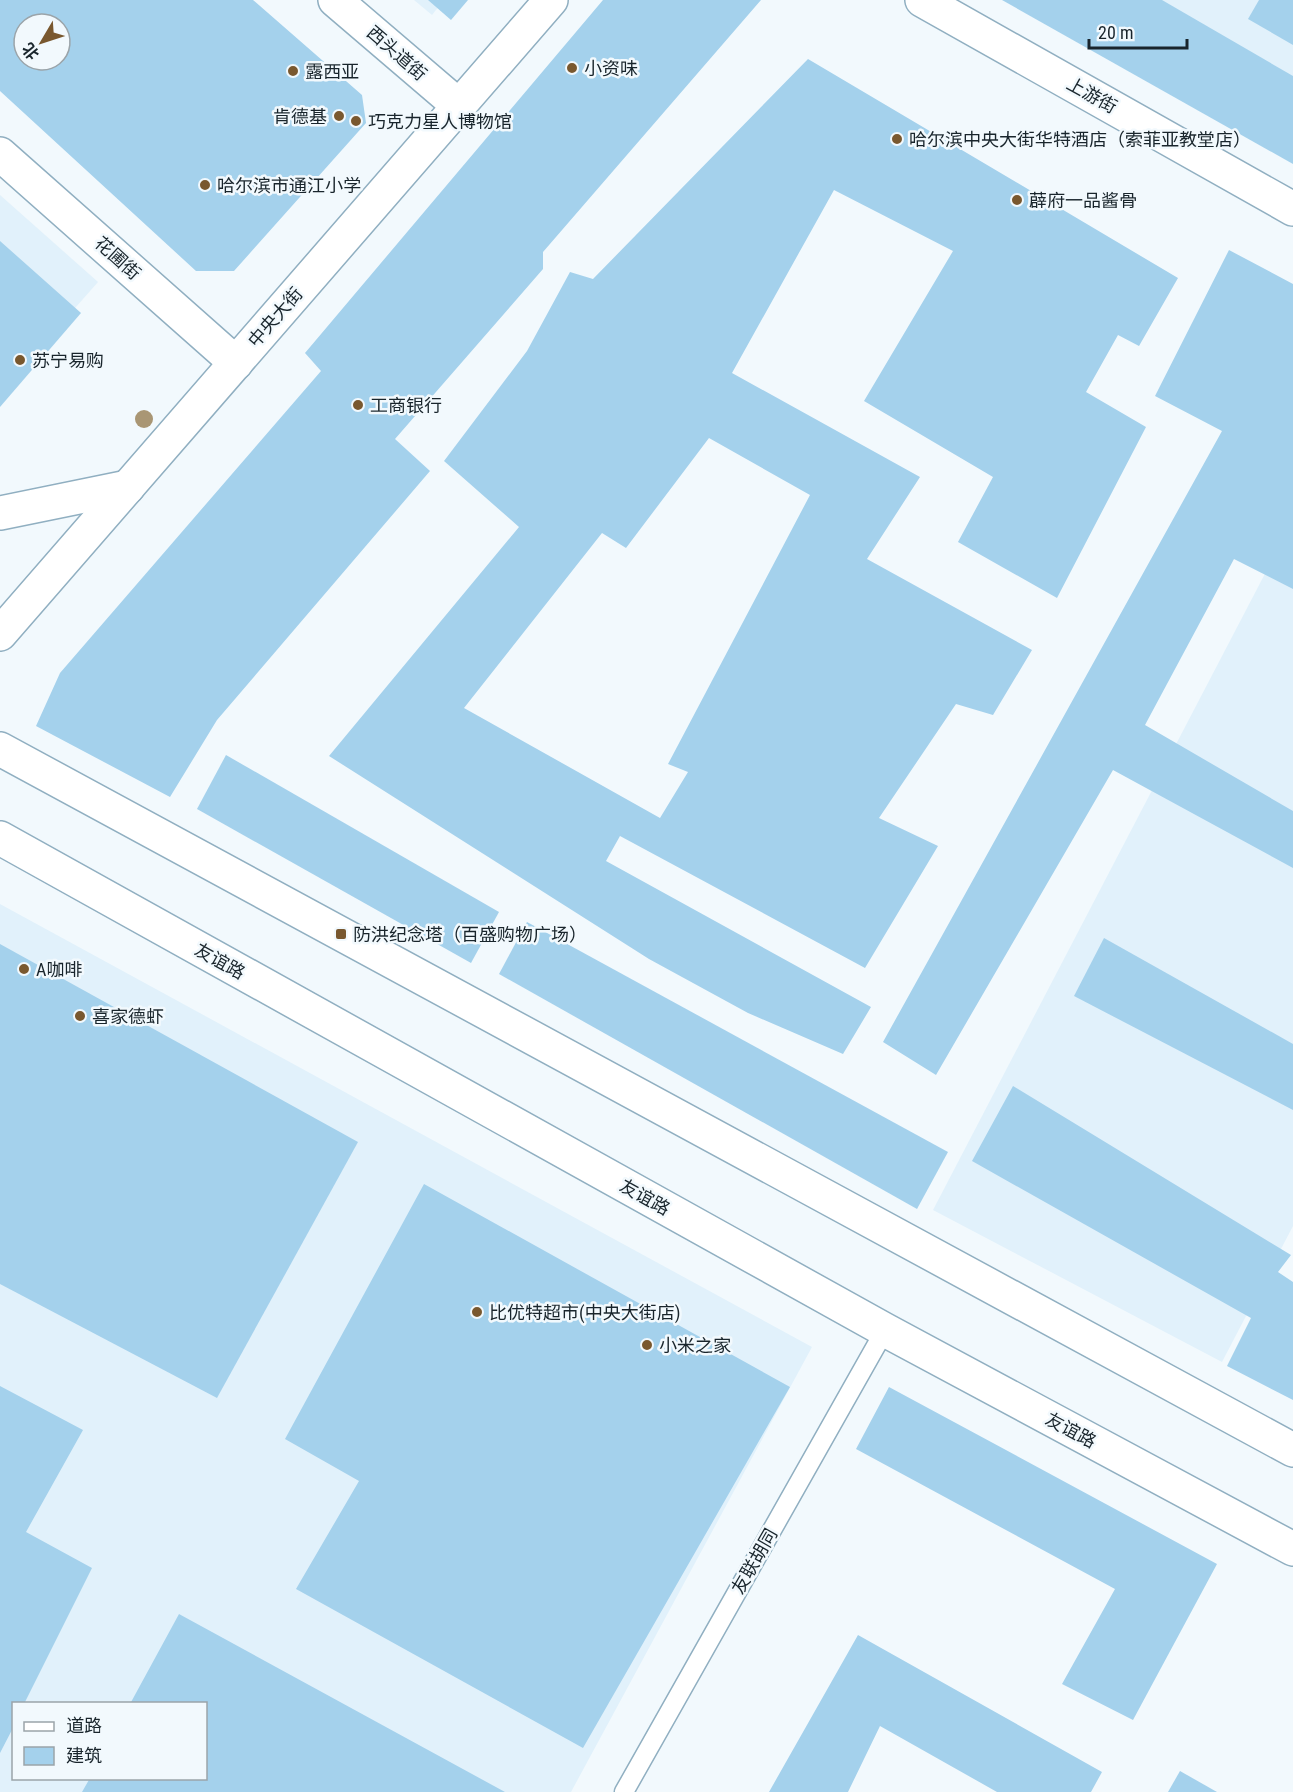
<svg xmlns="http://www.w3.org/2000/svg" width="1293" height="1792" font-family="'Roboto Condensed','Noto Sans SC',sans-serif">
<rect width="100%" height="100%" fill="#f2f9fd"/>
<g fill="#e1f1fb" fill-rule="evenodd">
<path d="M414 0H444L432 15Z"/>
<path d="M1048 0H1293V143Z"/>
<path d="M0 195 98 282 0 393Z"/>
<path d="M1293 520V1226L1222 1362 933 1210Z"/>
<path d="M0 904 812 1347 571 1792H0ZM14 1704H206V1778H14Z"/>
</g>
<g fill="#a4d1ec" fill-rule="evenodd">
<path d="M0 0H253L362 95 366 123 234 271H196L0 91ZM24 24H60V60H24Z"/>
<path d="M428 0H468L451 20Z"/>
<path d="M603 0H761L543 252V269L395 439 430 471 217 720 170 797 36 726 60 673 321 371 305 353Z"/>
<path d="M1002 0H1162L1293 76V164Z"/>
<path d="M1259 0H1293V45L1248 19Z"/>
<path d="M808 59 1178 278 1139 346 1118 335 1086 392 1146 427 1057 598 958 542 993 477 864 401 953 251 834 190 732 373 920 477 867 559 1032 650 993 715 956 704 879 818 938 846 865 968 620 836 606 861 871 1007 843 1054 748 1013 649 959 329 756 519 527 444 461 527 351 570 272 593 279ZM709 438 810 495 668 764 688 772 660 818 464 708 602 533 626 548Z"/>
<path d="M0 241 81 313 0 407Z"/>
<path d="M1229 250 1293 284V589L1234 559 1145 725 1293 811V868L1113 770 936 1075 883 1042 1222 431 1155 396Z"/>
<path d="M226 755 499 912 471 963 197 809Z"/>
<path d="M527 922 948 1152 917 1209 499 974Z"/>
<path d="M1104 938 1293 1044V1110L1074 996Z"/>
<path d="M0 944 358 1142 217 1398 0 1284Z"/>
<path d="M1013 1086 1291 1255 1278 1272 1293 1282V1400L1227 1366 1251 1318 972 1161Z"/>
<path d="M424 1184 790 1387 583 1748 296 1589 359 1481 285 1439Z"/>
<path d="M0 1386 83 1430 26 1532 92 1568 24 1704H14V1726L0 1753Z"/>
<path d="M889 1387 1217 1564 1133 1720 1062 1684 1115 1589 856 1449Z"/>
<path d="M179 1614 505 1792H82L90 1778H206V1704H130Z"/>
<path d="M858 1635 1102 1772 1091 1792H997L880 1726 848 1792H769Z"/>
<path d="M1180 1771 1217 1792H1168Z"/>
</g>
<g fill="none" stroke-linecap="round" stroke-linejoin="round">
<defs>
<path id="lane" d="M624 1792 885 1330"/>
<g id="street">
<path d="M335 0 459 106"/>
<path d="M922 0 1293 209"/>
<path d="M0 154 236 363"/>
<path d="M0 513 128 487"/>
<path d="M0 634 551 0"/>
</g>
<g id="highway">
<path d="M0 749 1293 1450"/>
<path d="M0 838 885 1330 1293 1549"/>
</g>
</defs>
<use href="#lane" stroke="#90afc1" stroke-width="21"/>
<use href="#street" stroke="#90afc1" stroke-width="36"/>
<use href="#highway" stroke="#90afc1" stroke-width="36"/>
<use href="#lane" stroke="#fff" stroke-width="18"/>
<use href="#street" stroke="#fff" stroke-width="33"/>
<use href="#highway" stroke="#fff" stroke-width="33"/>
</g>
<circle fill="#a99674" cx="144" cy="419" r="9"/>
<g fill="#79582f" stroke="#f2f9fd" stroke-width="2">
<circle cx="572" cy="68" r="6"/>
<circle cx="293" cy="71" r="6"/>
<circle cx="339" cy="116" r="6"/>
<circle cx="356" cy="121" r="6"/>
<circle cx="897" cy="139" r="6"/>
<circle cx="205" cy="185" r="6"/>
<circle cx="1017" cy="200" r="6"/>
<circle cx="20" cy="360" r="6"/>
<circle cx="358" cy="405" r="6"/>
<rect x="335" y="928" width="12" height="12" rx="3"/>
<circle cx="24" cy="969" r="6"/>
<circle cx="80" cy="1016" r="6"/>
<circle cx="477" cy="1312" r="6"/>
<circle cx="647" cy="1345" r="6"/>
</g>
<g text-anchor="middle" dominant-baseline="central" stroke-width="5" stroke-linejoin="round" paint-order="stroke">
<g font-size="18" fill="#19252c" stroke="#f2f9fd">
<text transform="translate(397 53) rotate(41)">西头道街</text>
<text transform="translate(1092 95) rotate(29)">上游街</text>
<text transform="translate(118 258) rotate(42)">花圃街</text>
<text transform="translate(275 317) rotate(-49)">中央大街</text>
<text transform="translate(220 961) rotate(29)">友谊路</text>
<text transform="translate(645 1197) rotate(29)">友谊路</text>
<text transform="translate(1071 1430) rotate(28)">友谊路</text>
<text transform="translate(754 1561) rotate(-60)">友联胡同</text>
</g>
<g font-size="18" fill="#19252c" stroke="#f2f9fd" text-anchor="start">
<text x="584" y="68">小资味</text>
<text x="305" y="71">露西亚</text>
<text x="327" y="116" text-anchor="end">肯德基</text>
<text x="368" y="121">巧克力星人博物馆</text>
<text x="909" y="139">哈尔滨中央大街华特酒店（索菲亚教堂店）</text>
<text x="217" y="185">哈尔滨市通江小学</text>
<text x="1029" y="200">薜府一品酱骨</text>
<text x="32" y="360">苏宁易购</text>
<text x="370" y="405">工商银行</text>
<text x="353" y="934">防洪纪念塔（百盛购物广场）</text>
<text x="36" y="969">A咖啡</text>
<text x="92" y="1016">喜家德虾</text>
<text x="489" y="1312">比优特超市(中央大街店)</text>
<text x="659" y="1345">小米之家</text>
</g>
</g>
<rect x="12" y="1702" width="195" height="78" fill="#f2f9fd" stroke="#9ba4a9" stroke-width="1.5"/>
<rect x="24" y="1722" width="30" height="9" fill="#ffffff" stroke="#9ba4a9" stroke-width="1.5"/>
<text x="66" y="1732" font-size="18" fill="#19252c">道路</text>
<rect x="24" y="1747" width="30" height="18" fill="#a4d1ec" stroke="#9ba4a9" stroke-width="1.5"/>
<text x="66" y="1762" font-size="18" fill="#19252c">建筑</text>
<g transform="translate(42 42) rotate(231)"><circle r="28" fill="#f2f9fd" stroke="#9ba4a9" stroke-width="1.5"/>
<path d="M0-4.5L10 22L0 15L-10 22Z" fill="#79582f"/>
<text y="-9" font-size="16" font-weight="bold" text-anchor="middle" fill="#19252c">北</text>
</g>
<path d="M1089 39v9h98v-9" fill="none" stroke="#19252c" stroke-width="3"/>
<text x="1098" y="39" font-size="18" fill="#19252c" stroke="#f2f9fd" stroke-width="4.5" paint-order="stroke">20 m</text>
</svg>
